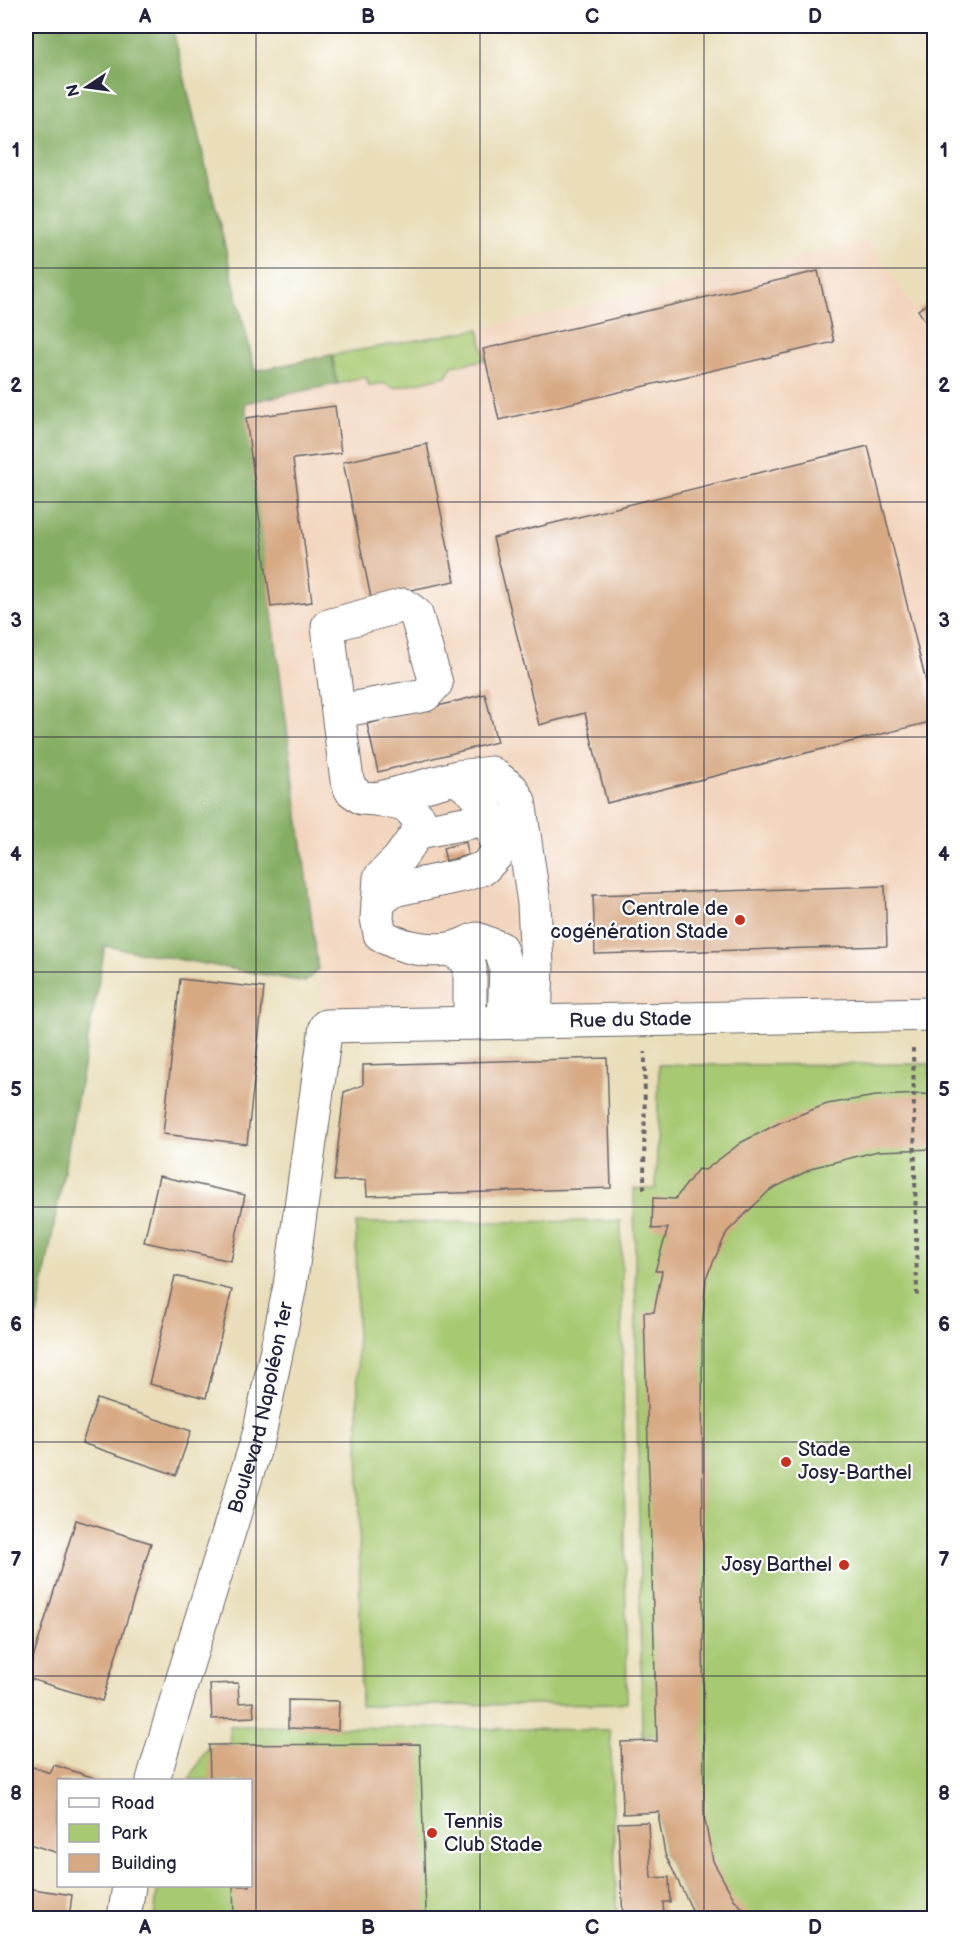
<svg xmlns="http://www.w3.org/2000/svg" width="960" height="1944" font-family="'Balsamiq Sans',sans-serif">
<rect width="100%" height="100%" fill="#fff"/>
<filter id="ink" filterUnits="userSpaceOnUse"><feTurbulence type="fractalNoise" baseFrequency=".0167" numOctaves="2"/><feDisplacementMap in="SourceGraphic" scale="12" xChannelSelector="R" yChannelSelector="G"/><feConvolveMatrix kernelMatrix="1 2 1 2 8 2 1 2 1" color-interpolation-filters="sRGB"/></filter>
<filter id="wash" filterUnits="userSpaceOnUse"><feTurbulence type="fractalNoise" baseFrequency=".008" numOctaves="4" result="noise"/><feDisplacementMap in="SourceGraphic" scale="24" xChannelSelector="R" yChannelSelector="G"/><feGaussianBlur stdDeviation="1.35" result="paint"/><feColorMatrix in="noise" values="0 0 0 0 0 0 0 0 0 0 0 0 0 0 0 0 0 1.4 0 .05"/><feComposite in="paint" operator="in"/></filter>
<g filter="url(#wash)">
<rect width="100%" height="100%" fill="#e9deb9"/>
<path fill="#f2d5be" d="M867 240 934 336V1014L326 1026 245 403 367 377 395 388 446 376 452 366 485 360 479 329 767 265Z"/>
<g fill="#a7c972" stroke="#647656" stroke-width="1.5">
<path d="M479 329 485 360 452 366 446 376 395 388 382 383 369 386 366 377 337 384 332 355Z"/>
<path d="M930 1064 931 1090H934V1918H696L665 1854 659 1820 656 1734 642 1735 634 1189H656L659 1065Z"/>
<path d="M621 1221 627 1703 361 1706 356 1223Z"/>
<path d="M229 1726 610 1730 617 1918H154L158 1886H250V1780H189L209 1745 230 1744Z"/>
</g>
<path fill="#85ad64" stroke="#546850" stroke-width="1.5" d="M26 26H172L255 371 332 355 337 384 245 403 318 969 305 982 105 946 35 1329 26 1362V736L27 716 26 699Z"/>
<g id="blocks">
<g fill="#d7a983">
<path d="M818 271 834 342 499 420 483 349Z"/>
<path d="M934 299V335L918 310Z"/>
<path d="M335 406 341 453 293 459 312 602 271 607 246 418Z"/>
<path d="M427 444 455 581 371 598 343 462Z"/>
<path d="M868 446 934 714V721L607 803 585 713 539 725 493 538Z"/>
<path d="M485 694 497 742 378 772 367 724Z"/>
<path d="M466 842 468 855 446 861 443 848Z"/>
<path d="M885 886 887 946 595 954 593 895Z"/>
<path d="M180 979 264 988 247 1144 163 1134Z"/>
<path d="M607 1058 611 1188 367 1196 366 1180 334 1181 344 1092 363 1085V1065Z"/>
<path d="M923 1094 934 1095V1149L878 1151 815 1167 770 1190 727 1232 706 1278 702 1331 704 1816 713 1861 734 1899 752 1918H696L665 1854 659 1820V1812L623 1814 621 1742 657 1741 644 1312H654L662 1271H655L668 1228 652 1229 653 1198 675 1199 698 1169 705 1170 742 1142 781 1122 827 1104 876 1096Z"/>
<path d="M159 1176 245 1195 231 1261 144 1242Z"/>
<path d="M175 1276 232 1290 206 1398 149 1384Z"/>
<path d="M97 1399 191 1431 176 1475 82 1443Z"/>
<path d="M76 1520 151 1543 102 1701 27 1678Z"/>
<path d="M238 1683 239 1703 253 1702 254 1717 212 1719 210 1684Z"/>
<path d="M288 1700 339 1701 338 1730 288 1728Z"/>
<path d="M420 1744 426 1912 234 1917 233 1886H250V1780H210L209 1745Z"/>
<path d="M54 1765 101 1780H58V1853L26 1843V1779L30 1766 50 1773Z"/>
<path d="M648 1822 651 1878 669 1877 670 1902H663L664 1918H623L618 1823Z"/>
<path d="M26 1888 72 1895 69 1918H26Z"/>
</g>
</g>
</g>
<g filter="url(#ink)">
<use href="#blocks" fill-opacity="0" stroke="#686467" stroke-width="1.5"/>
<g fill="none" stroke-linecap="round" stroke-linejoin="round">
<defs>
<g id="minor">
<path d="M339 720 345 710 425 695 436 683 416 614 404 605 328 626 339 720 347 780 351 790 362 798 377 799 458 777 491 773 512 789 519 801 534 903 537 966 535 1021"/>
<path d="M377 799 405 805 419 818 418 832 399 859 380 878 377 918 380 934C399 947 426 952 449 949 458 948 468 942 477 939L500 948 506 967 504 1022"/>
<path d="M418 832 491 818"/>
<path d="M378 902 394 890 463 875 484 868 498 853C491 818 488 797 454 778"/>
<path d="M450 949 465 958 470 967V1023"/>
<path id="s1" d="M153 1780 184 1675 259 1435 290 1286 326 1026 934 1014"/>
<path d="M124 1918 129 1886"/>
</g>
</defs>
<use href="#minor" stroke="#686467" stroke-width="35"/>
<g stroke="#686467" stroke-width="4" stroke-dasharray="4.5 4.5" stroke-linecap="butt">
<path d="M913 1048 917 1297"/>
<path d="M644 1189 645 1052"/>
</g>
<use href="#minor" stroke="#fff" stroke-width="33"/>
</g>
</g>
<path fill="none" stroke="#22223b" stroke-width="1.5" stroke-opacity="0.55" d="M256 26V1918M480 26V1918M704 26V1918M26 268H934M26 502H934M26 737H934M26 972H934M26 1207H934M26 1442H934M26 1676H934"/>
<g fill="#c8321e" stroke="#fff" stroke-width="2">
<circle cx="740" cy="920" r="6"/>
<circle cx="786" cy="1462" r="6"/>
<circle cx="844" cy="1565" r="6"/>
<circle cx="432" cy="1833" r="6"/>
</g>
<g text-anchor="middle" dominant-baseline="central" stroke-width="4.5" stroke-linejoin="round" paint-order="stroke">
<g font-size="20" fill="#22223b" stroke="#fff" text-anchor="end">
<text x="728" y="909">Centrale de<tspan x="728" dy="23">cogénération Stade</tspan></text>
<text x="798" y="1450" text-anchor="start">Stade<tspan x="798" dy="23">Josy-Barthel</tspan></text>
<text x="832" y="1565">Josy Barthel</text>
<text x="444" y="1822" text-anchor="start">Tennis<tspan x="444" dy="23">Club Stade</tspan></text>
</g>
<g font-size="20" fill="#22223b" stroke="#fff">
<text stroke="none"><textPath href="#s1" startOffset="1080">Rue du Stade</textPath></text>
<text stroke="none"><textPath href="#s1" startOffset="388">Boulevard Napoléon 1er</textPath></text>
</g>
</g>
<rect width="960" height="1944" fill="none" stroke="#fff" stroke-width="66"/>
<rect x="57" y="1779" width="195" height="108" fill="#ffffff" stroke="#a7a7b1" stroke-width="1.5"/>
<rect x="69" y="1798" width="30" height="9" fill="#ffffff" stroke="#a7a7b1" stroke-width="1.5"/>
<text x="111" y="1809" font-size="18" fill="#22223b">Road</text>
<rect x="69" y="1824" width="30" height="18" fill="#a7c972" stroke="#a7a7b1" stroke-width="1.5"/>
<text x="111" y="1839" font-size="18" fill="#22223b">Park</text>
<rect x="69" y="1854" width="30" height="18" fill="#d7a983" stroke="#a7a7b1" stroke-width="1.5"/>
<text x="111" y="1869" font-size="18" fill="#22223b">Building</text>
<g transform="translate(87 87) rotate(257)" stroke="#ffffff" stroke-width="4.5" paint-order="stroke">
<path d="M0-4.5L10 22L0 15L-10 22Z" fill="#22223b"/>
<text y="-9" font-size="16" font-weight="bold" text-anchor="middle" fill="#22223b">N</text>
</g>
<rect x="33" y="33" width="894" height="1878" fill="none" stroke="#22223b" stroke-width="2"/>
<g font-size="20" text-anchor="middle" font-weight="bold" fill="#22223b">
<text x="145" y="23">A</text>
<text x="368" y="23">B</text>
<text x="592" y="23">C</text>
<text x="815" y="23">D</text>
<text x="16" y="157">1</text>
<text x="944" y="157">1</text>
<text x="16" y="392">2</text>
<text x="944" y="392">2</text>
<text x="16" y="627">3</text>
<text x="944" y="627">3</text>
<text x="16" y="861">4</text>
<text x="944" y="861">4</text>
<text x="16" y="1096">5</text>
<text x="944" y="1096">5</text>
<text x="16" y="1331">6</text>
<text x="944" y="1331">6</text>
<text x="16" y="1566">7</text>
<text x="944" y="1566">7</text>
<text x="16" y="1800">8</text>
<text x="944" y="1800">8</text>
<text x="145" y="1934">A</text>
<text x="368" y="1934">B</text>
<text x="592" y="1934">C</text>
<text x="815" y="1934">D</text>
</g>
</svg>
